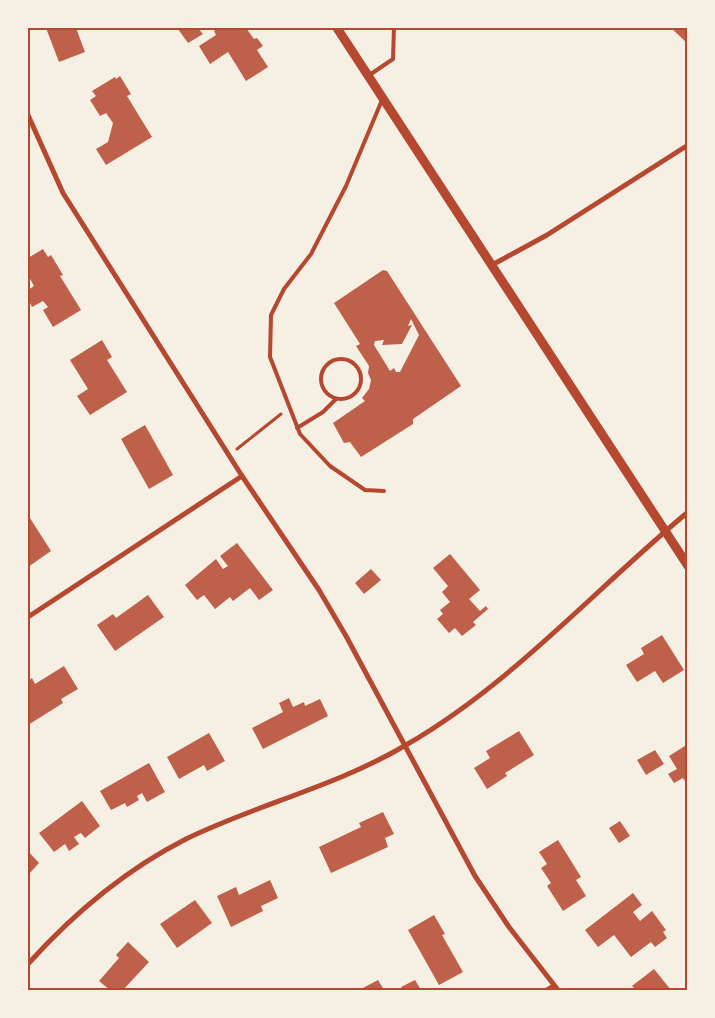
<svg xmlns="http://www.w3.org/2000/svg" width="715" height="1018" font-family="Commissioner,sans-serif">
<rect width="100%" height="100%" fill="#f6efe4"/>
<g fill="#bf614a" fill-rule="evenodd">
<path d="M46 28H76L85 52 59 62Z"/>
<path d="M181 28H198L203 34 188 43 178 29Z"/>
<path d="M218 28H246L254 39 257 38 263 46 257 50 268 67 246 81 228 52 210 64 199 46 216 35 214 31Z"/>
<path d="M671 28H688V44Z"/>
<path d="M120 76 131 94 127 96 152 137 106 165 96 149 108 142 113 123 106 113 100 116 90 100 96 96 92 91 115 77 116 79Z"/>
<path d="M43 249 48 257 51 255 63 275 60 276 81 310 53 327 43 310 48 307 43 301 32 307 28 299V290L34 286 28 275 30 269 28 258Z"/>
<path d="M383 270 387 271 461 386 413 419V424L361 457 350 442 344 443 333 423 365 401 362 398 369 389 371 380 368 373 369 366 356 346 360 344 334 303ZM411 319 419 335 400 372H396L394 368 390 371 374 345 375 341 384 340 382 345 402 344 412 325 408 326Z"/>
<path d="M102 340 112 357 107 360 127 392 90 415 77 396 88 389 70 360Z"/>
<path d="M145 425 173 475 149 489 121 439Z"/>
<path d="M28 515 51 551 28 567Z"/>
<path d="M237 543 273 590 259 600 250 588 233 601 230 597 215 609 204 595 197 600 185 585 216 559 223 569 228 566 220 556Z"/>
<path d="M450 554 480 590 469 599 480 611 486 606 488 609 473 622 476 625 462 636 455 628 449 633 437 619 443 614 440 610 450 602 442 592 448 586 433 568Z"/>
<path d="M371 569 381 580 364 594 355 583Z"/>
<path d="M148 595 164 617 115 651 97 625 113 614 116 618Z"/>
<path d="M662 635 684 670 663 683 655 671 637 682 626 665 644 654 641 648Z"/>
<path d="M64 666 78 689 61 699 63 703 28 725V681L32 678 35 684Z"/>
<path d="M289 698 293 707 304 702 305 706 320 699 328 716 263 749 252 728 283 712 279 703Z"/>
<path d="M519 731 534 755 505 773 507 776 487 789 474 768 490 758 486 751Z"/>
<path d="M209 733 225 761 207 771 204 765 179 779 167 757Z"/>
<path d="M688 744V786L683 778 674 783 668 774 677 769 669 756Z"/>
<path d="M655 750 664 764 646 775 637 760Z"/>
<path d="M149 763 165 792 147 802 142 793 137 796 139 800 127 807 125 803 111 810 100 791Z"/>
<path d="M82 801 100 826 85 838 81 833 74 837 79 844 69 851 65 844 54 852 39 833Z"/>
<path d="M383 812 394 834 385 838 388 847 331 873 319 847 361 827 359 823Z"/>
<path d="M620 821 630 836 619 843 609 828Z"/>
<path d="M558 840 581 877 576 880 586 896 563 911 547 886 551 883 541 868 547 864 539 852Z"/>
<path d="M28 851 39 863 28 875Z"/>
<path d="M270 880 278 898 261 906 263 911 231 927 217 896 236 887 239 895Z"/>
<path d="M633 893 642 905 633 912 640 921 652 911 666 930 663 932 667 938 655 947 651 942 631 957 614 935 598 947 585 930Z"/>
<path d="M195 900 212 923 177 948 160 924Z"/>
<path d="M434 915 445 934 442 935 463 972 439 985 408 930Z"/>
<path d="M128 942 149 962 123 990H110L99 981 119 958 116 955Z"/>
<path d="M654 969 671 990H636L632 986Z"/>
<path d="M378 980 384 990H359Z"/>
<path d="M415 980 421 990H403L401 987Z"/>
</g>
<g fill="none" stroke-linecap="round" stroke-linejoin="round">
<path stroke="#b5482f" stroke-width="3" d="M237 449 281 414"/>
<g stroke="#b5482f" stroke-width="4">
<path d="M368 76 393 59 394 28"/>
<path d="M382 100 346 186 311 254 284 289 271 315 270 357 300 434 330 466 365 490 384 491"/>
<circle cx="341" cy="379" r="20"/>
<path d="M297 428 323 412 336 399"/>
</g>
<g stroke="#b5482f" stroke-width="5">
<path d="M28 115 63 193 242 476 319 590 346 636 475 876 509 927 558 990"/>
<path d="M492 265 547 235 688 145"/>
<path d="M28 617 242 476"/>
<path d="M28 964C73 914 125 870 186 839 258 804 337 786 406 745 512 684 594 590 688 512"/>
<path d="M547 990 554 986"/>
</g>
<path stroke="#b5482f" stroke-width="9" d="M337 28 688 566"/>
</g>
<rect width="715" height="1018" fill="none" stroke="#f6efe4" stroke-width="58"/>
<rect x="29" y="29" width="657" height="960" fill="none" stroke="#b5482f" stroke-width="2"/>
</svg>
